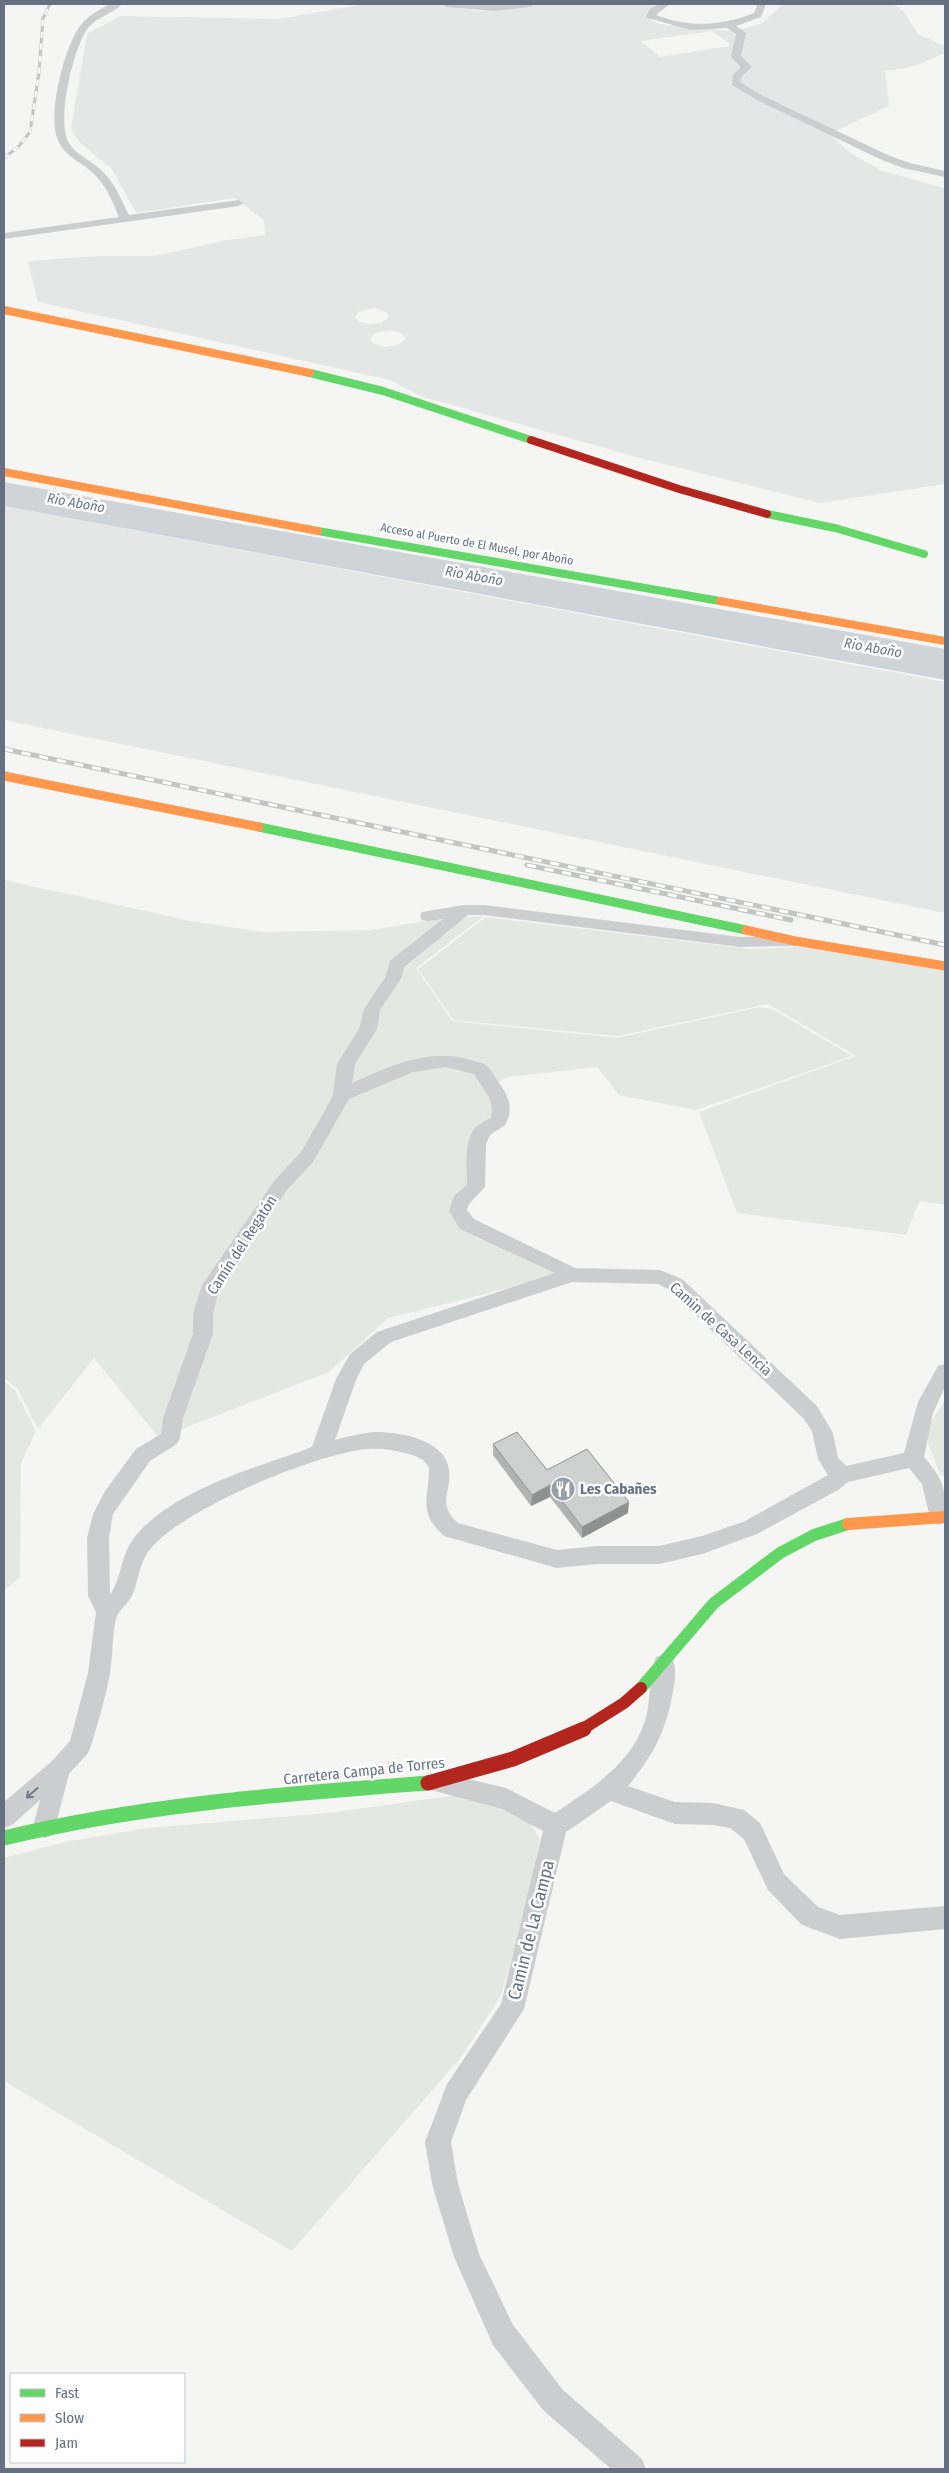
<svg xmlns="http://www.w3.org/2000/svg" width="949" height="2473" font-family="'Fira Sans Condensed',sans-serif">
<rect width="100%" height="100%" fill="#f5f5f4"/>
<g fill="#e5e6e6" fill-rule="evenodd">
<path d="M364 4H433L481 11 520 8 539 4H657L646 14 653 22 665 25 732 31 761 24 783 4H893L904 12 918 34 945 46 943 54 912 67 885 71 889 106 829 134 852 154 882 171 945 188V484L820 503 633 456 420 396 390 380 38 302 28 261 98 256H155L227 240 265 235 264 220 235 198 136 213 112 169 79 142 71 128 87 34 120 16 279 19ZM712 31 730 44 729 46 660 57 641 41ZM375 308 388 313V318L381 323 370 324 360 322 355 318 359 311ZM391 330 401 333 405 338 404 341 397 345 386 347 376 345 370 340 374 333Z"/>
<path d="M4 506 945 682V913L4 720Z"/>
</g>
<g fill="#e4e8e2">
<path d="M4 880 191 921 262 932 371 930 436 919 484 916 416 968 452 1021 617 1038 760 1007 774 1010 852 1056 696 1110 619 1095 597 1067 508 1077 486 1089 495 1115 470 1142 473 1187 452 1205 553 1270V1277L388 1318 329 1372 159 1438 94 1358 38 1429 17 1388 4 1378Z"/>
<path d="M486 917 749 949 799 947 945 969V1205L919 1201 906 1235 737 1213 699 1112 856 1056 768 1004 617 1036 454 1020 418 969Z"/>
<path d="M4 1381 15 1390 36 1431 21 1463 20 1577 4 1591Z"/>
<path d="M945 1400V1477L940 1474 924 1433Z"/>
<path d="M457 1795 526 1817 540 1839 523 1922 500 1997 462 2056 292 2251 4 2081V1858L65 1842 147 1828 329 1813Z"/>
</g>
<path fill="#ced4d8" d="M4 482 945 649V680L4 506Z"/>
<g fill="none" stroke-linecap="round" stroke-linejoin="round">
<g fill="#cccdcf" fill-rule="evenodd">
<path d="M110 4H122C112 14 97 17 88 28 73 48 56 121 69 143 76 155 91 160 101 170 114 181 121 200 129 215L239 200 244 203 239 206 4 239V233L119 217C113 203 107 188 97 177 85 163 65 158 58 140 47 115 64 48 80 26 87 16 99 10 110 4Z"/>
<path d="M442 4H535L530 7 494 11 447 7Z"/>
<path d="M659 4H670L656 15C690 28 721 26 754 13L758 4H766L761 17 736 26 746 33 741 56 752 67 742 76 740 82 763 96 890 156 910 163 945 171V177L903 168 882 160 757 100 732 85 733 75 741 67 731 57 736 34 727 28 691 30 648 18 646 16 650 9Z"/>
<path d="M464 905H484L740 937H801L803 941 801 945 795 946 740 947 484 915H468L404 967 402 977 380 1010 377 1029 355 1064 352 1083C390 1066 433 1046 474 1061 478 1062 485 1064 488 1067 493 1072 497 1080 501 1086 510 1098 513 1112 505 1125L490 1135 486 1144 485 1187 469 1204 467 1210 474 1219 575 1268 660 1270 682 1279 817 1406 833 1433 838 1458 846 1466 904 1453 918 1402 938 1366 945 1364V1387L933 1413 924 1457C946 1482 945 1489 945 1522L938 1525 931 1522 922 1484 909 1468 848 1482 838 1490 757 1534 702 1554 659 1564H597L557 1568 444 1536C417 1511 429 1499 429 1468 426 1460 417 1456 408 1454 395 1450 381 1448 367 1449 315 1454 178 1510 148 1552 140 1564 138 1579 134 1591 130 1602 121 1608 117 1616 112 1628 113 1658 110 1673 106 1697 98 1722 91 1746L88 1753 69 1774 53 1835 45 1838 37 1835 33 1827 40 1800 12 1825 4 1828V1802L51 1762 70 1741 88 1673 96 1612 88 1596 87 1538 93 1514 105 1491 136 1449 161 1434 163 1418 193 1334V1314L202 1285 275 1180 301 1152 323 1114 333 1095 337 1064 359 1029 364 1009 386 976 390 961 443 919 428 921 422 920 420 916 422 912ZM446 1067 474 1074C483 1090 495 1098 491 1118 486 1120 481 1123 477 1126 463 1138 467 1168 467 1185L454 1196 449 1211 460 1229 555 1273 377 1332 350 1354 336 1379 312 1447C256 1468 171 1490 133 1539 121 1556 121 1579 110 1595L109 1538 113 1514 150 1461 177 1444 180 1438 183 1418 213 1334V1314L218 1292 287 1190 313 1162 349 1099 413 1072ZM572 1282 658 1284 668 1289 803 1418 812 1431 818 1459 828 1475 743 1522 702 1536 659 1546H597L557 1550 458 1523C436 1503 452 1493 449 1470 446 1440 401 1432 376 1432 362 1433 348 1436 335 1440L356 1380 364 1364 391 1342Z"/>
<path d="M664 1654 672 1657C677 1668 675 1680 673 1692 665 1733 654 1754 628 1786L675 1802 713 1803 744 1810 760 1823 784 1874 818 1907 840 1915 945 1906V1929L840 1939 810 1928 801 1924 768 1890 744 1839 730 1828 713 1825 675 1824 611 1801 566 1832 524 2009 466 2100 451 2142 458 2184 479 2254 513 2325 563 2390 642 2459 646 2469H611L543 2410 493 2345 454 2257 432 2184 425 2142 447 2084 501 2004 543 1831 502 1809 431 1790 427 1783 431 1776 439 1772 506 1788 555 1813C590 1789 631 1765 645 1721 651 1703 649 1672 656 1657Z"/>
</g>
<g stroke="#63d668" stroke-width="8">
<path d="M310 373 383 391 531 440"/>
<path d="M767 514 835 528 924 554"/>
<path d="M318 531 720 601"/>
</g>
<path stroke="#63d668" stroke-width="9" d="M259 827 746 930"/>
<path stroke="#63d668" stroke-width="12" d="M641 1688 714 1603 780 1553 814 1535 848 1524"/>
<path stroke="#63d668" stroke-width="15" d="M4 1838C144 1804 285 1794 428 1783"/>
<g stroke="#ff974d" stroke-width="8">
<path d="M4 310 310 373"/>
<path d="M4 472 318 531"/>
<path d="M720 601 945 641"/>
</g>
<g stroke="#ff974d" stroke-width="9">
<path d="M4 776 259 827"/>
<path d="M746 930 795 941 945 966"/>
</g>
<path stroke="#ff974d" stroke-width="12" d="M848 1524 945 1517"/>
<path stroke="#b3261e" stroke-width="8" d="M531 440 679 489 767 514"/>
<path stroke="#b3261e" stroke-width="12" d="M581 1730 624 1703 641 1688"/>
<path stroke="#b3261e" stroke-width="15" d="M428 1783 513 1759 584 1729"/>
<defs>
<path id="rail-far1" d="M4 158 19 146 30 132 39 72 43 18 50 4"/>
<g id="rail">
<path d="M4 749 945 945"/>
<path d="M527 865 791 920"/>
</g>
</defs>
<use href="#rail-far1" stroke="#c3c4c4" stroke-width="3"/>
<use href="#rail" stroke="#c3c4c4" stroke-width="5"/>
<use href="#rail-far1" stroke="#fff" stroke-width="2" stroke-dasharray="6" stroke-linecap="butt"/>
<use href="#rail" stroke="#fff" stroke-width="3" stroke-dasharray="9" stroke-linecap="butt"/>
</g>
<path fill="#b1b3b3" d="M493 1444 547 1470 628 1513 582 1538 550 1497 531 1506 493 1455Z"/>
<g fill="#909292">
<path d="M550 1485V1497L531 1506 532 1495Z"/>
<path d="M629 1502 628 1513 582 1538V1527Z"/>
</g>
<path fill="#ced0d0" stroke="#909292" d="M517 1432 547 1470 587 1449 629 1502 582 1527 550 1485 532 1495 493 1444Z"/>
<defs><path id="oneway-shaft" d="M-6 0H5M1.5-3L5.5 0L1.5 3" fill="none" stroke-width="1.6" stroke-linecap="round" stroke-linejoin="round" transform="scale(1.25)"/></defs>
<use stroke="#6f7a8b" href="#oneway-shaft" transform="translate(32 1793) rotate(139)"/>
<defs>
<symbol id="restaurant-disc" viewBox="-11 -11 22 22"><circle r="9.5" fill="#979fab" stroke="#fff"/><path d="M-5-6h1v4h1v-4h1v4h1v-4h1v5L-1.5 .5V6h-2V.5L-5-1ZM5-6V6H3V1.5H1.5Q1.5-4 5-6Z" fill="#fff"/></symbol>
</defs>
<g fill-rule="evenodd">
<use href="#restaurant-disc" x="549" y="1475" width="28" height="28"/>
</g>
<g text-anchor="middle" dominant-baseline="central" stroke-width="5" stroke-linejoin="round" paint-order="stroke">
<g font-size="12" fill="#657183" stroke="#fff">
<text transform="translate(477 544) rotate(10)">Acceso al Puerto de El Musel, por Aboño</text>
</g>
<g font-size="14" font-style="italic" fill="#667987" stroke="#fff">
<text transform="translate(76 503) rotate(10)">Rio Aboño</text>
<text transform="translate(474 576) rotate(10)">Rio Aboño</text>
<text transform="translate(873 648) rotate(10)">Rio Aboño</text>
</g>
<g font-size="15" fill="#657183" stroke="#fff">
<text transform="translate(242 1245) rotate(-57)">Camín del Regatón</text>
<text transform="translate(721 1329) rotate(42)">Camin de Casa Lencia</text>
<text transform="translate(364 1771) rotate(-6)">Carretera Campa de Torres</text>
</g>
<g font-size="15" font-weight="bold" fill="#657183" stroke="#fff" text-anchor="start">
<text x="580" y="1489">Les Cabañes</text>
</g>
<g font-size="18" fill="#657183" stroke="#fff">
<text transform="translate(531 1930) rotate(-76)">Camin de La Campa</text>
</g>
</g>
<rect width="949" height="2473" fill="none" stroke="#657183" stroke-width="10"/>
<rect x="10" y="2373" width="175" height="90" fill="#ffffff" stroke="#c1c6cd"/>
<rect x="20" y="2389" width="25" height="8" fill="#63d668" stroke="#c1c6cd"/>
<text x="55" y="2398" font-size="15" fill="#657183">Fast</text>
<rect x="20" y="2414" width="25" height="8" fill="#ff974d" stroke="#c1c6cd"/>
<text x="55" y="2423" font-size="15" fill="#657183">Slow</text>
<rect x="20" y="2439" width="25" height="8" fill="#b3261e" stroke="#c1c6cd"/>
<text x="55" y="2448" font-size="15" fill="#657183">Jam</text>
</svg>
